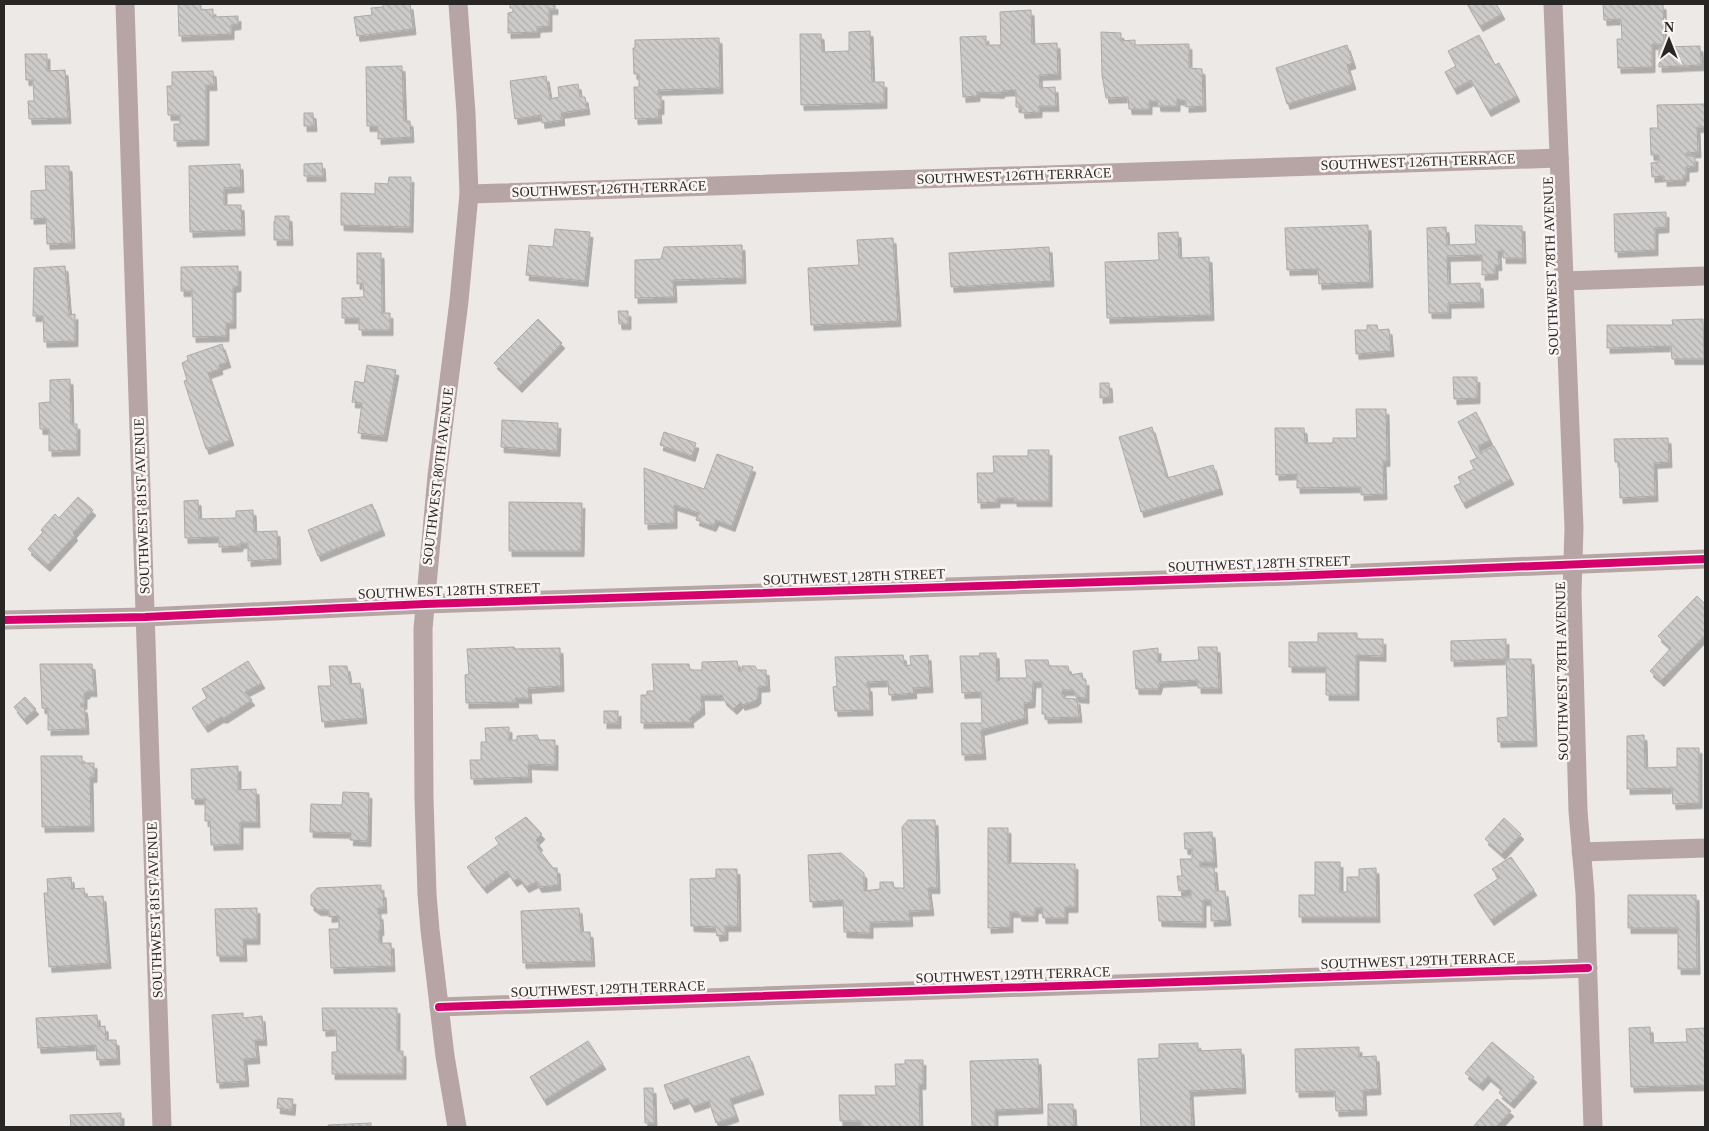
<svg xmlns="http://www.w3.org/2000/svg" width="1709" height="1131" font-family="'Times New Roman',serif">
<defs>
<pattern id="building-back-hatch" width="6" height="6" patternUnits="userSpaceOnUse" patternTransform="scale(1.25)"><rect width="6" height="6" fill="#cdcbca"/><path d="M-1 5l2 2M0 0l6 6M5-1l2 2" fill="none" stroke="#b0aead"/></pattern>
<filter id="shadow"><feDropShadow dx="3" dy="5.5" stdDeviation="0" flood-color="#0004"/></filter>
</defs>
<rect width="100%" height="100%" fill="#ece9e7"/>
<g fill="url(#building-back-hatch)" stroke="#acaaa9" filter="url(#shadow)">
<path d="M178 4H201V10L213 9V17L238 16V24L231 25V34L179 36Z"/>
<path d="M383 4H410L413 29 357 36 354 17 372 15 371 8 383 7Z"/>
<path d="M510 4H555V9H549V26L537 27V32L508 33V13L513 12V8H510Z"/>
<path d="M1467 4H1496L1502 14 1480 26Z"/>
<path d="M1603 4H1663L1664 44H1652V67L1618 68 1617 39H1622L1621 19 1604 20Z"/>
<path d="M1031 10 1032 44 1057 43 1058 74 1039 75 1040 88 1055 87 1056 106H1039V112L1022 113 1021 107H1016V90L1002 91 1001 93 977 92V96L963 97 960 37 986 36V45H1001L1000 12Z"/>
<path d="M870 31 872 82H884V103L801 105 800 34H821L822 52 849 51V32Z"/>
<path d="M1101 32 1121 33V41L1135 40V45L1189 44V68L1202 69 1203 106 1186 107V101L1177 99V106H1158L1157 101H1149V109H1129L1128 97 1106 98 1102 75Z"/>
<path d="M1479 35 1495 65 1499 63 1517 96 1488 111 1471 80 1454 89 1445 72 1456 66 1448 51Z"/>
<path d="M719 38 720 88 658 90V95H661V109H658L659 118 635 119 634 87H639V74H634L633 48H635V40Z"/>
<path d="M1347 45 1353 63 1347 65 1353 84 1287 104 1276 68Z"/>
<path d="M1700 46 1701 65 1659 67V47Z"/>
<path d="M25 54H47V71L65 70 68 118 29 119 28 101H34L33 80H26Z"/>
<path d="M402 66 404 121H410L411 137 378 139V126H367L366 67Z"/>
<path d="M213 71 214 85H206V140L174 141V124H180V115H168L167 86H172V72Z"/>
<path d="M546 76 550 99 559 97 558 87 578 84 580 97H585L587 109 561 113 562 120 542 123 541 115 515 119 510 81Z"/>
<path d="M1705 104V127H1697L1698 152 1686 153V156H1695V166L1686 167V176H1683V180L1664 181V176L1652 177 1651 163 1659 162V155H1651L1650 128H1658L1657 105Z"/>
<path d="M304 113H313L314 126H304Z"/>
<path d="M322 163 323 176H304V164Z"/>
<path d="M240 164 241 187 224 188V205H241L242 230 190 232 189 166Z"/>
<path d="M45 166H69L72 243 47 244 46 218 31 219V191L46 190Z"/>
<path d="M389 177H411L410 227 341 225V193L375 194V183L388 184Z"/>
<path d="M1666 212V227L1655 228V250L1615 252 1614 214Z"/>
<path d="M275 216H289L290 240H274V221H275Z"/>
<path d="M1368 225 1370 282 1319 284 1318 269 1287 270 1285 228Z"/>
<path d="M1475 225 1522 226 1523 258H1503V251H1498L1499 265H1495V274L1482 275V255L1447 256 1448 284 1480 283 1481 302 1448 303V313H1429L1427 228 1446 227 1447 245 1476 244Z"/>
<path d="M555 229 590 232 585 281 526 275 529 245 553 247Z"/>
<path d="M1178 232 1179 258 1209 257 1211 315 1107 318 1105 262 1159 260 1158 233Z"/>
<path d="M893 238 898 321 811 325 808 268 859 265 857 240Z"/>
<path d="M742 245 743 278 673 280 674 297 635 298V260L661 259 664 247Z"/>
<path d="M1049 247 1051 281 951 287 949 253Z"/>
<path d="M357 253H381L382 313H390V330H359V318H342V298L364 297 363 283 357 284Z"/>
<path d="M65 266 69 315 75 314V341L44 342 43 316H33L34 268Z"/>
<path d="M238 266V286L233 287V323H226V336L193 337 192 291H181V267Z"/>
<path d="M618 311H628V324H619Z"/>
<path d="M538 319 562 343 519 387 494 363Z"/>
<path d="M1703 319 1704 359H1672L1671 346 1607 348V325H1673L1672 320Z"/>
<path d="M1367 325H1377L1378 330 1389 329 1391 351 1356 354 1355 330H1367Z"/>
<path d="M222 344 228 362 219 365 220 369 208 373 231 440 206 449 184 381 187 380 182 363 188 360 187 356Z"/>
<path d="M367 365 396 370 384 436 358 433 362 403 352 402 355 381 364 383Z"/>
<path d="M1453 377H1477V398L1454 399Z"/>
<path d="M70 379 71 424H77V450L49 451V429H40L39 403 50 402V380Z"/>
<path d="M1100 383H1109L1110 397 1100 398Z"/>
<path d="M1356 409H1386L1387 461H1383L1384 494 1361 495V487L1297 488V474L1276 475 1275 428H1304L1305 443H1333V438H1357Z"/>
<path d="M1476 412 1490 440 1478 446 1481 453 1494 446 1511 479 1463 503 1454 486 1461 483 1458 477 1474 469 1470 461 1477 458 1458 422Z"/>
<path d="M502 420 558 423 557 451 501 447Z"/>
<path d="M1152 427 1167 478 1213 465 1220 489 1141 512 1119 437Z"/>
<path d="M664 432 696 443 692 456 660 445Z"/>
<path d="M1668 438 1669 462 1654 463 1655 496 1620 498 1619 462H1615L1614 439Z"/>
<path d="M1028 450H1049V501H1014V498H997V502L978 503 977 473H994L993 456H1028Z"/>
<path d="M717 454 753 467 732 526 716 520 713 526 696 520 699 513 674 505V523L645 524 644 468 704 489Z"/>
<path d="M78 497 93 510 73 533 75 535 47 566 28 549 43 532 41 530 55 514 59 518Z"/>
<path d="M198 500 199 519 236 518V511L253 510 254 532 277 531 278 559 248 561V543H240V546L219 547V537L185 538 184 501Z"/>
<path d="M509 502 582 503 581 551H509Z"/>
<path d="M372 504 382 530 318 556 308 530Z"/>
<path d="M1697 596 1705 604V635L1661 681 1650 671 1671 648 1658 636Z"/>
<path d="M1318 633H1357V639H1383V656L1356 655V695H1326V667H1289V642H1318Z"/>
<path d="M1506 639V659L1451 661V641Z"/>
<path d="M514 647 515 649 560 648 561 686 528 688 529 698H515L516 702 466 703 465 675 469 674 467 649Z"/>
<path d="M1198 647H1217L1219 688H1198V680L1160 682 1158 689H1136L1133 651 1158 648V662L1199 660Z"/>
<path d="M980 653H996L997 680 999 681 1000 678H1027L1025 660H1048L1049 666H1068L1070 675 1082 673 1083 680H1086V698L1076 697 1073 690H1062L1063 698 1077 699 1079 717 1045 718V714H1042V682H1033L1032 702 1024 703 1025 718 981 730 983 754 962 755 961 723H982L981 692 962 693 960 656H979Z"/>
<path d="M903 655 905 666 911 665 910 656 928 655 930 687 913 688 914 693 889 695 888 681 867 682V686H869L870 710 835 711 833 687 837 686 835 657Z"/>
<path d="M1506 659H1531L1534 741 1498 742 1497 718 1508 717Z"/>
<path d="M248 661 262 683 245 692 252 700 224 718 221 717 205 727 192 708 207 698 202 689Z"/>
<path d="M737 661 739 671H742V666H755L757 670H766L767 686 758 687V698L755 701 742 705 741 702 734 709 724 700 722 695H701L702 709 690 718 691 722 641 723V695H647V691H654L652 664H689L690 670H702V662Z"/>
<path d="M40 664H92L94 691H87V693L84 694V704H81V707H84L85 712 86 729 48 730V709L42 708Z"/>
<path d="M329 666H347L350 684 360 683 364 718 322 722 318 686H331Z"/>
<path d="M25 697 36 709 24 719 14 707Z"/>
<rect x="604" y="711" width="14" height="12"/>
<path d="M509 727V740H517V736L537 735 539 740H555V765L528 764 529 777 471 779 470 760H481V742H486L485 728Z"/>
<path d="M1644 735 1645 768 1677 767V748H1699V803L1673 804 1672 788 1627 789V736Z"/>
<path d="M41 756H82V763H94V777H90L91 826 42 827Z"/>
<path d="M238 766V790L256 789 257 822H240V844L211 845 210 821H205V799H192L191 769Z"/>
<path d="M343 792 369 793 368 841 350 840 351 833 310 832 311 804 342 805Z"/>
<path d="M526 817 542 834 536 840 540 845 537 847 553 868H557L558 885 539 887 536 882 526 887 519 878 514 881 507 871 484 888 467 867 499 844 495 838Z"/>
<path d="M1504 818 1521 834 1502 854 1485 839Z"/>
<path d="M908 820H935L937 888H928L931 910 909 911 910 921 870 922V933L844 932 843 900 810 902 808 855 841 853 864 873V891L880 889V882H893L894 888H904L902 827Z"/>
<path d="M988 828H1008V863L1075 864V907H1065V918H1043L1042 908H1035V916H1019L1018 912H1010V927L988 928Z"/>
<path d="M1212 832 1214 862H1200V867H1214L1216 891H1225L1228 920 1211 921V900H1203V922L1159 921 1157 896 1191 897V890L1179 891 1177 876H1182L1180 859H1192V849H1185L1184 833Z"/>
<path d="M1511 857 1534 890 1491 920 1474 895 1499 878 1492 869Z"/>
<path d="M1315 862H1340V892H1347V877H1359V869L1376 868 1377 917H1299V895H1315Z"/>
<path d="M716 869H737L738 926H725V935L717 936 715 927 691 926 690 879 716 878Z"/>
<path d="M71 877 72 889 84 888 85 897 103 896 108 963 49 967 44 893H48L47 879Z"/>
<path d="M381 885V892H383L384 908H378V914H380L381 930H379V943H391L392 966 331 968 329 929H339V916L329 917V910H318L311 905V895L317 888Z"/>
<path d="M1628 895H1696L1697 969H1678V928H1628Z"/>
<path d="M257 908V939H243L244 956H217L215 909Z"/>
<path d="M579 908 581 932H590L592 961 523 963 521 911Z"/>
<path d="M322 1008H397V1051H403V1074H332V1052H337L336 1030 323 1031Z"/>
<path d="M243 1013V1018L262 1016 264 1040H255L257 1058 244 1059 246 1081 217 1083 212 1015Z"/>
<path d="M97 1015 98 1027 105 1026 106 1040H116L117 1059 97 1060 96 1045 38 1048 36 1018Z"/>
<path d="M1650 1027 1651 1043 1687 1042 1686 1029 1705 1028V1085L1631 1087 1629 1028Z"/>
<path d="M588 1041 603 1064 544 1100 530 1077Z"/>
<path d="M1492 1042 1534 1077 1511 1103 1499 1093 1502 1088 1488 1076 1480 1085 1465 1073Z"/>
<path d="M1198 1043V1051L1241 1049 1243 1088 1190 1091 1192 1127H1141L1138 1059 1159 1058V1044Z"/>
<path d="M1359 1047V1057L1376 1056 1378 1089 1363 1090 1364 1110 1336 1111 1335 1091 1296 1092 1295 1049Z"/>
<path d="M749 1056 761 1089 730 1099 736 1116 716 1123 709 1101 692 1107 688 1098 671 1104 664 1085Z"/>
<path d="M1038 1059 1040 1108 995 1110V1127H972L970 1061Z"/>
<path d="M905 1060H923V1084H919L920 1127H861V1121H840L839 1095H876L875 1086H896L895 1064H905Z"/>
<path d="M644 1088H653L654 1123H645Z"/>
<path d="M278 1098 293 1099 292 1110 277 1108Z"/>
<path d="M1497 1099 1511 1111 1496 1127H1473Z"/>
<path d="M1048 1104H1073L1074 1126H1078V1127H1048Z"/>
<path d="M121 1113V1127H71L70 1115Z"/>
<path d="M371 1123V1127H328V1125Z"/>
</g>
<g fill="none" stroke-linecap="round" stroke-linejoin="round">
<g stroke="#b7a4a4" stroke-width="19">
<path d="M125 4 162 1127"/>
<path d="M1553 4 1574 528 1572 593 1578 811 1585 893 1593 1127"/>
<path d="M469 194 1559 158"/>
<path d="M1564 281 1705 276"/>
<path d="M4 620 145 617 425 604 1290 576 1705 559"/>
<path d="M1581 852 1705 848"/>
<path d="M439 1007 1588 968"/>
<path d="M457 1127 445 1056 430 930 427 894 424 799 423 629 437 476 459 301 469 194 466 113 458 4"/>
</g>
<defs>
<g id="cycleway">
<path d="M4 620 145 617 425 604 1290 576 1705 559"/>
<path d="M439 1007 1588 968"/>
</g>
</defs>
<use href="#cycleway" stroke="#faf5f3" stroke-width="11"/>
<use href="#cycleway" stroke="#d6006c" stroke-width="8"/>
</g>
<g text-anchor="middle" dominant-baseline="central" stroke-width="5" stroke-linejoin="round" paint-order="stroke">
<g font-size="14" fill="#292726" stroke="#faf5f3">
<text transform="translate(1418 162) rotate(-2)">SOUTHWEST 126TH TERRACE</text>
<text transform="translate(1014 176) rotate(-2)">SOUTHWEST 126TH TERRACE</text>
<text transform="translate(609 189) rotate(-2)">SOUTHWEST 126TH TERRACE</text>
<text transform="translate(1551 266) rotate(-92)">SOUTHWEST 78TH AVENUE</text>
<text transform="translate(438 476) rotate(-83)">SOUTHWEST 80TH AVENUE</text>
<text transform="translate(142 506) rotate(-92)">SOUTHWEST 81ST AVENUE</text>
<text transform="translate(1259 564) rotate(-2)">SOUTHWEST 128TH STREET</text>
<text transform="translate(854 577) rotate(-2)">SOUTHWEST 128TH STREET</text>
<text transform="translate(449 591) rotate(-2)">SOUTHWEST 128TH STREET</text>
<text transform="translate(1562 671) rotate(-91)">SOUTHWEST 78TH AVENUE</text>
<text transform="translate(155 910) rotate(-92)">SOUTHWEST 81ST AVENUE</text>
<text transform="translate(1418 961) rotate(-2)">SOUTHWEST 129TH TERRACE</text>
<text transform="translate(1013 975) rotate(-2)">SOUTHWEST 129TH TERRACE</text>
<text transform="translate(608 989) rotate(-2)">SOUTHWEST 129TH TERRACE</text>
</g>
</g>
<rect width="1709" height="1131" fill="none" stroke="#292726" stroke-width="10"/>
<g transform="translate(1669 40)" stroke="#faf5f3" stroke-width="4" paint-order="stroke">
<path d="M0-4L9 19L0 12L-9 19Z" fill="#292726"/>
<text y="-8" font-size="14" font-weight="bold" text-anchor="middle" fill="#292726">N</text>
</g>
</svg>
